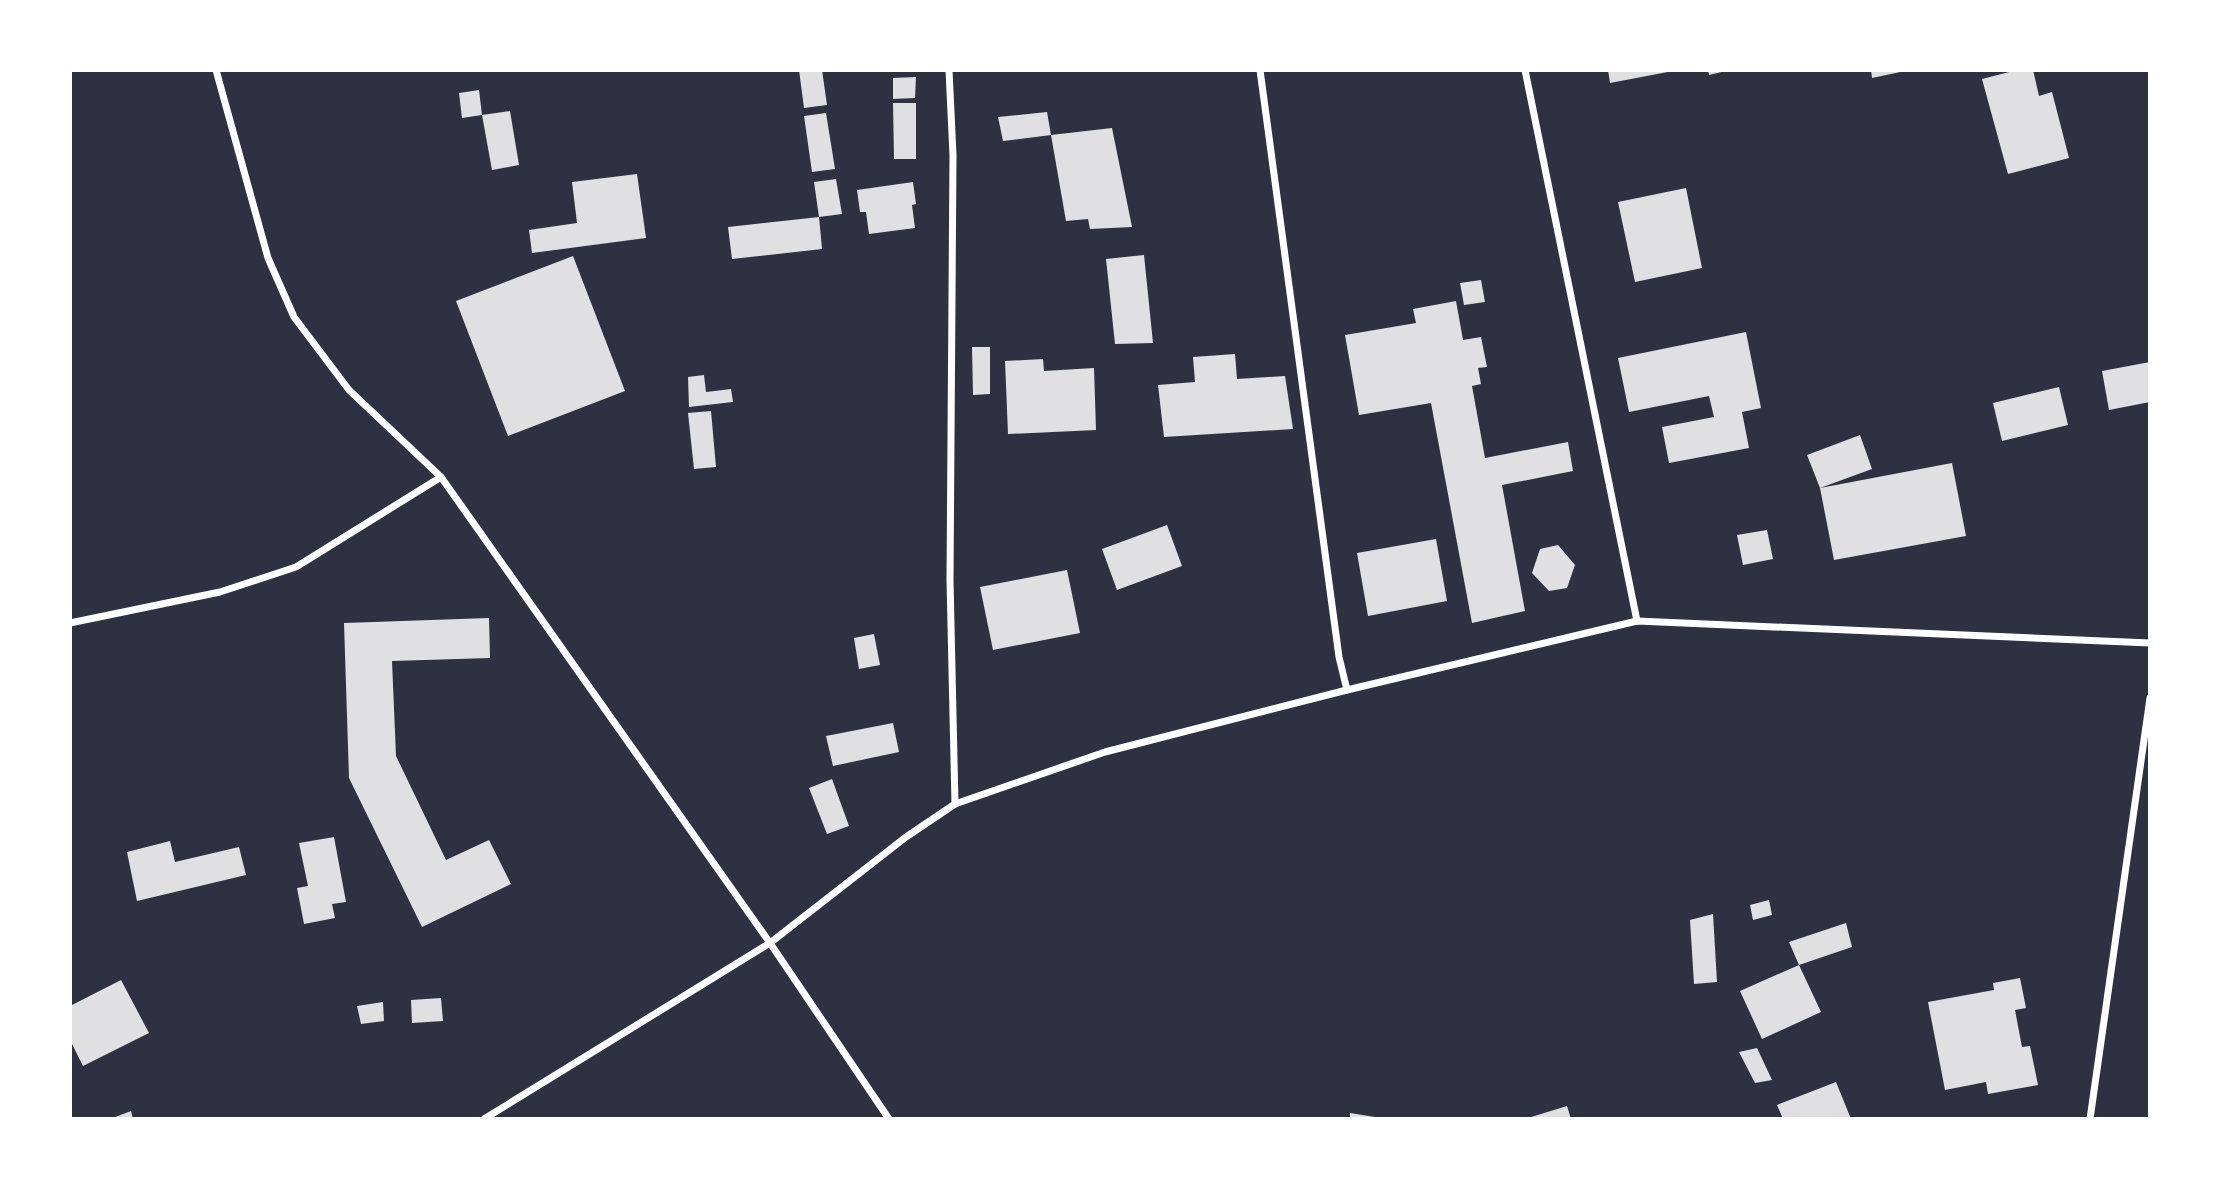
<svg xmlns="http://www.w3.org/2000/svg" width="2220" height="1189" font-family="'IBM Plex Sans',sans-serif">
<rect width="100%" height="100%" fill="#2d3142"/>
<g fill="#e0e0e3">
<path d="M799 70H822L827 105 804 108Z"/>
<path d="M1608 70H1673V71L1610 83Z"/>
<path d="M1708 70H1726V71L1709 75Z"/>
<path d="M1871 70H1905V71L1872 78Z"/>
<path d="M2017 70H2033L2039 96 2052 92 2069 158 2008 174 1982 79Z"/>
<path d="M916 77 915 98 893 99V78Z"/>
<path d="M479 90 482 115 462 118 459 93Z"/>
<path d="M893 103H916V159H894Z"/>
<path d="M510 111 519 165 492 170 482 115Z"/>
<path d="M1047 112 1051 135 1003 141 998 117Z"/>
<path d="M826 113 835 169 812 172 804 116Z"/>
<path d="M1112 128 1132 227 1090 229 1088 219 1066 221 1051 135Z"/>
<path d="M637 174 646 238 532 253 529 230 577 223 572 182Z"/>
<path d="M836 179 842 214 819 217 814 182Z"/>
<path d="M913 182 916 204 912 205 915 228 869 234 866 212H860L857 190Z"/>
<path d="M1686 188 1702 268 1635 282 1618 202Z"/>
<path d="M819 217 822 249 732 259 728 227Z"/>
<path d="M1144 255 1153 343 1115 344 1106 259Z"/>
<path d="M573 256 625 391 508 436 456 301Z"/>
<path d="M1481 280 1485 302 1464 305 1460 283Z"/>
<path d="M1456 301 1463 340 1481 337 1487 367 1478 368 1481 384 1472 386 1485 458 1568 442 1573 471 1502 485 1525 611 1472 623 1431 403 1359 415 1345 335 1416 323 1413 309Z"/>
<path d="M1746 332 1761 408 1742 412 1749 448 1669 463 1662 427 1714 417 1709 396 1629 412 1618 358Z"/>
<path d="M972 347H990V394L973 395Z"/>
<path d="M1235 354 1237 379 1285 376 1293 429 1164 437 1158 385 1195 382 1193 357Z"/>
<path d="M1043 359 1044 371 1094 368 1096 430 1008 434 1005 361Z"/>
<path d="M2150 362V402L2109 410 2102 371Z"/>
<path d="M704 375 706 392 731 389 733 402 689 407 688 377Z"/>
<path d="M2059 387 2068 425 2002 441 1993 403Z"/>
<path d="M711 411 716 467 694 469 688 413Z"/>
<path d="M1860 435 1872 469 1820 488 1952 463 1966 536 1834 560 1820 488 1807 455Z"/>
<path d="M1167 525 1182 566 1117 590 1102 549Z"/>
<path d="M1767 530 1773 559 1743 565 1737 535Z"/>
<path d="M1436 539 1447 601 1368 616 1357 553Z"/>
<path d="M1558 545 1575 565 1567 588 1549 591 1532 573 1540 549Z"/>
<path d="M1067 570 1080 633 993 650 980 587Z"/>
<path d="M489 618 490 658 392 661 396 756 446 860 489 840 511 884 422 927 349 778 344 623Z"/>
<path d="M874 634 880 665 859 669 854 638Z"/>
<path d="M893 723 899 752 833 766 826 736Z"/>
<path d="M832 779 849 826 827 834 809 788Z"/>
<path d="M334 837 346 902 332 904 335 918 304 924 297 888 308 886 299 843Z"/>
<path d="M170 841 175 862 239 847 246 875 137 901 127 852Z"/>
<path d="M1769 900 1772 915 1753 920 1750 905Z"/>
<path d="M1713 914 1717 982 1694 984 1690 920Z"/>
<path d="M1846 923 1852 947 1799 965 1789 942Z"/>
<path d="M1799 965 1821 1012 1762 1039 1740 991Z"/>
<path d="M2020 978 2026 1008 2015 1010 2022 1047 2030 1046 2038 1085 1988 1094 1986 1082 1945 1090 1928 1002 1994 990 1993 983Z"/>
<path d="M121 980 149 1033 83 1066 70 1040V1006Z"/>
<path d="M441 998 443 1021 412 1023 411 1000Z"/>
<path d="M383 1002 384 1021 361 1024 357 1006Z"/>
<path d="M1757 1048 1772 1080 1755 1083 1739 1052Z"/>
<path d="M1836 1082 1851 1119H1783L1777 1105Z"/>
<path d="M1567 1106 1571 1119H1528V1118Z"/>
<path d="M131 1111 133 1119H110Z"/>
<path d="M1350 1113 1375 1117V1119H1350Z"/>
</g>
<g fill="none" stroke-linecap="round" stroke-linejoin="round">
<g stroke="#fff" stroke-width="7">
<path d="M216 70 268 258 294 317 349 390 441 477 770 943 889 1119"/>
<path d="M949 70 953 155 950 580 955 804"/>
<path d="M1260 70 1339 657 1347 690"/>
<path d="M1525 70 1637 621"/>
<path d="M70 623 220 592 296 567 441 477"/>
<path d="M484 1119 770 943 906 837 955 804 1105 752 1347 690 1637 621 2150 643"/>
<path d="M2090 1119 2150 698"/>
</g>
</g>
<rect width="2220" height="1189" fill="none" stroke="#ffffff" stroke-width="144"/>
</svg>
